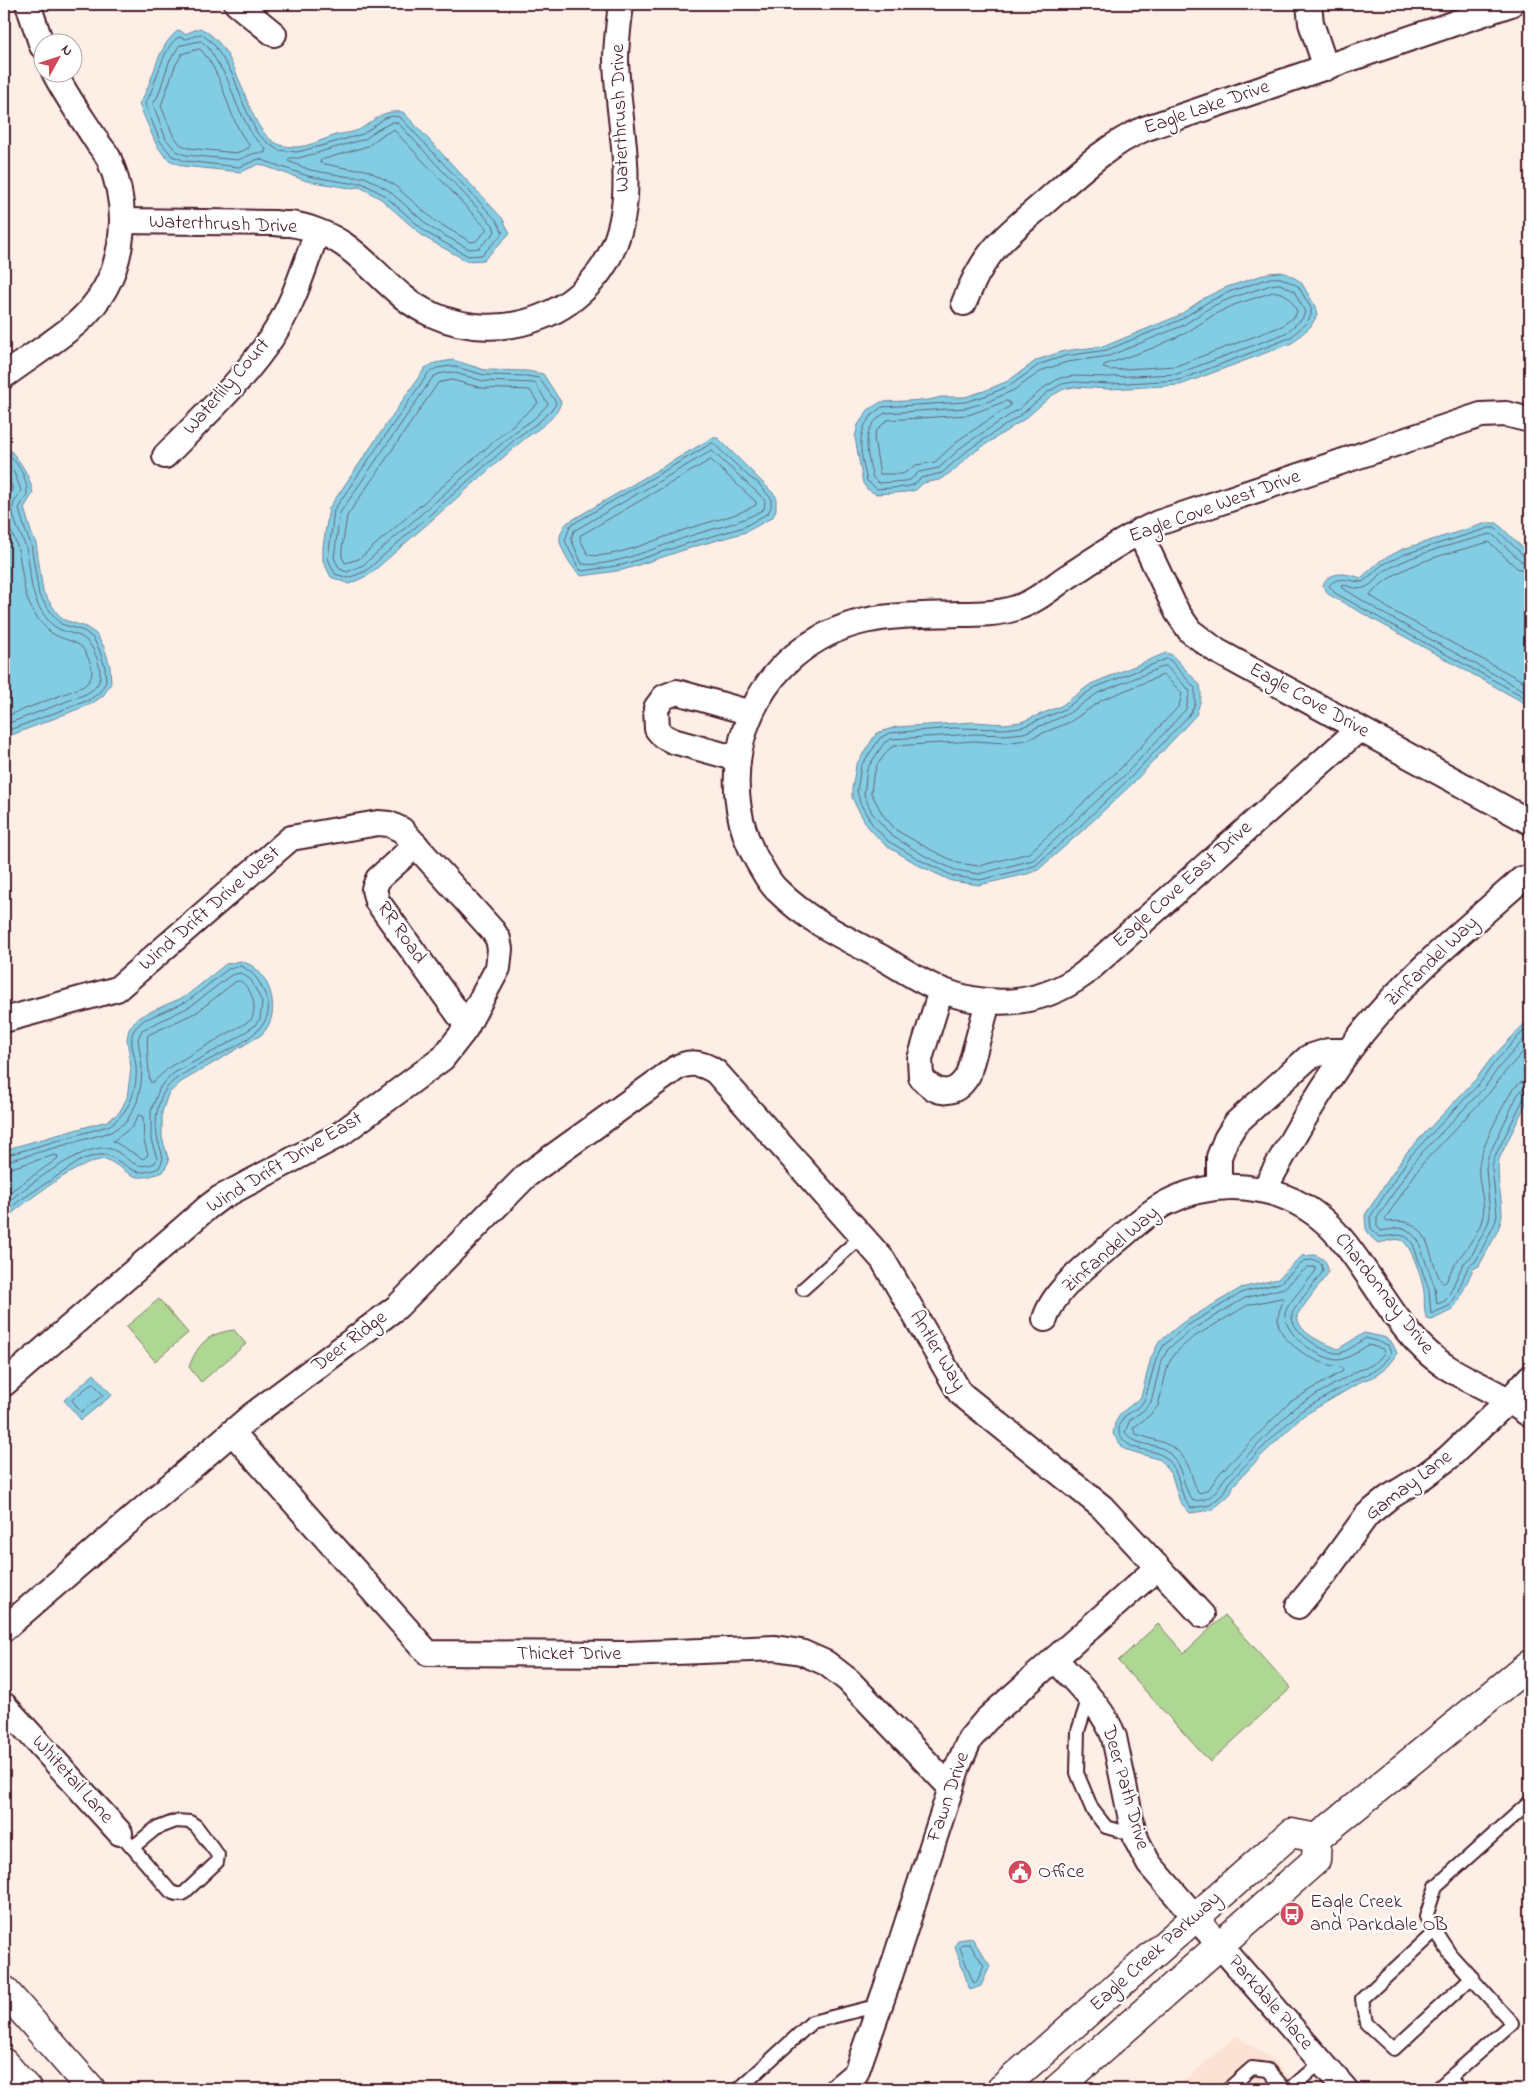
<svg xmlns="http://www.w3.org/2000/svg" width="1534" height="2093" font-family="'Indie Flower',sans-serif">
<rect width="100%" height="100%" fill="#fdeee6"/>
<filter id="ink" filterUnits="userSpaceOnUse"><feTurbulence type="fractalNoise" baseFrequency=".02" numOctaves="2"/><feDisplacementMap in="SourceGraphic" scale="10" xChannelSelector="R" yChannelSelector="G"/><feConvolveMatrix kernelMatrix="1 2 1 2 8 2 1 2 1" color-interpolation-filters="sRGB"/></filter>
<g filter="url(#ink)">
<path fill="#fce2d4" d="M1236 2036 1275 2061 1299 2089H1175Z"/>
<g fill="#aed794" stroke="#7c7b60">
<path d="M159 1299 188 1333 155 1361 126 1327Z"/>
<path d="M234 1330 246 1344 201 1382 189 1367C198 1343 209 1333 234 1330Z"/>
<path d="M1225 1615 1291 1688 1210 1762 1118 1661 1158 1624 1184 1653Z"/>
</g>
<g fill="#83cde4" stroke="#6c879a">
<path d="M200 28C245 48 242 132 280 145 284 146 291 147 295 147 309 147 323 139 336 135 344 133 355 133 362 128 378 118 382 110 403 112L502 218 510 233 484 260 467 261 424 237 381 199 360 187 350 188 307 181 259 164 241 172 183 166 169 160 163 154 156 144 139 104C155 81 155 47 179 30L185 34Z"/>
<path d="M1281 272 1288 274 1301 282 1315 306 1317 315 1311 326 1292 343 1180 385 1110 389 1074 387 1064 389 1051 396 1026 418 971 454 954 470 939 480 923 483 916 490 906 492 876 494 867 489 863 483 855 437 858 425 868 410 881 402 929 400 941 397H965L984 391 1008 381 1037 360 1064 351 1105 346 1178 316 1206 297 1227 287 1269 273Z"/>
<path d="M453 360 485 370 527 371 543 374 561 402C557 419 536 430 523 440L369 575 349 584 331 577 323 561V547L329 508 425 368 435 363Z"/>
<path d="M712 438H718L776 496V509L773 517 746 532 693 547 623 570 582 576C574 572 562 551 560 542 559 535 563 527 567 523Z"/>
<path d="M4 449H9C22 463 29 475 33 493L24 508 31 532 36 543 43 592 57 613 64 620 86 627 96 634 104 647 110 666 111 683 103 696 91 704 4 738Z"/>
<path d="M1487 523H1497L1530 555V706L1333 597 1328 594 1323 585C1331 569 1348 574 1361 578L1380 561 1403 549Z"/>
<path d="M1166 653 1172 655 1200 685C1203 696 1199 706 1196 715L1134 782 1082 831 1038 870 1027 874 979 885 952 881 920 866 885 845 868 827 856 806 852 797V789L856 765 876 734 880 732 896 727 975 722 1004 724 1021 722 1061 706 1091 684Z"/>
<path d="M241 961C246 963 252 965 255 968 274 984 280 1018 261 1035L181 1082 168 1094 162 1112V1138L169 1161 163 1172C130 1184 133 1173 106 1159 79 1160 25 1202 4 1220V1152L14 1147 107 1121 119 1113 127 1098 131 1068 127 1039 129 1029 134 1022 141 1016 186 996 226 964Z"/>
<path d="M1530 1018V1095L1499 1159C1496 1178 1502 1196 1502 1215 1501 1229 1486 1252 1479 1266L1473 1269 1459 1300 1452 1310 1432 1320 1427 1319C1423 1311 1425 1301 1424 1292 1423 1282 1411 1243 1401 1240 1395 1238 1385 1242 1378 1243L1371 1237 1366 1229 1365 1215 1382 1189 1407 1152 1476 1079 1490 1060Z"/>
<path d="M1314 1255C1324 1258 1328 1262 1328 1273L1297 1315C1298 1334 1322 1342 1338 1349L1364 1333 1383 1337 1391 1341 1397 1353C1388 1367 1380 1376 1364 1380L1303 1416 1262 1455 1233 1486 1231 1493 1226 1498 1212 1510 1190 1513 1180 1502 1172 1476 1161 1460 1124 1449 1113 1434 1115 1423 1121 1413 1141 1397 1151 1358 1159 1342 1182 1323 1241 1288 1278 1279 1302 1256Z"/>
<path d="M94 1374 112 1395 81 1420 64 1400Z"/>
<path d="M972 1938 990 1966 981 1986 970 1990 955 1947 958 1940Z"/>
</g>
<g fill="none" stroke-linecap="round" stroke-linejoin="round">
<g stroke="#616575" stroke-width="1">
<path d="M201 34 213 43 233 75 243 103 257 133 269 144 278 150 297 152 321 146 363 134 385 118 392 116 400 117 497 221 503 233 482 255 468 256 427 233 384 195 362 183H349L308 176 259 159 239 167 185 161 172 156 160 141 145 104C156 87 162 46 179 37L186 39Z"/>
<path d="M201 41 208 47 227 78 237 105 252 135 266 149 265 153H255L238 160 186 155 176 151 166 139 153 104 158 96 169 62 179 46Z"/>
<path d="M200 49C226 76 226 117 249 145V148L236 153 188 148 180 144 173 135 161 106 175 66 182 54Z"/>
<path d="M393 122 398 123 493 225 495 232 479 248 469 249 431 228 388 190 365 177H350L310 170 288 161 290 158H299L365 139 377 130Z"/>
<path d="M394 130 486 228V231L476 241 471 242 435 221 393 184 369 171 361 169H350L320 163 321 160 368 146 381 136Z"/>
<path d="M1281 278 1298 286 1311 308V315L1307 322 1290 338 1179 380 1110 384 1074 382 1062 384 1048 392 1022 414 968 450 942 473 921 478 913 485 905 487 877 489 867 481C860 451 853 426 882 407L965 402 985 396 1011 385 1040 364 1065 356 1107 350 1180 320 1208 302 1229 292 1270 278Z"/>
<path d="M1280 284 1294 291 1305 312 1302 319 1286 333 1177 374 1110 377 1074 376 1060 378 1045 387 1019 409 964 445 939 468 919 472 910 480 905 481 879 483 873 478C867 453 859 429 885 413L966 408 987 402 1014 390 1043 370 1067 362 1109 356 1182 326 1211 307 1231 298 1271 285Z"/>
<path d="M1273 292C1287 291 1291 300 1297 311L1296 315 1282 326 1176 366 1110 370 1103 368 1104 365 1153 348 1186 333 1215 314 1234 305Z"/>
<path d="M453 366 484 375 527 376 539 378 556 402 555 406 539 422 519 436 366 571 348 578 335 574 328 559 334 510 429 372 437 368Z"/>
<path d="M452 372 483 381 535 383 548 404 535 418 515 432 363 565 347 572 340 569 334 558 340 513 433 377 439 374Z"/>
<path d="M452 380 482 388 530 390 538 403 359 559 345 563 342 557V548L347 516 438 383Z"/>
<path d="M1007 401 1010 403V406L960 439 935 462 916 465 903 474H880L874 439 876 431 887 420 968 415Z"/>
<path d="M713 443 749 477 757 482 771 498V507L768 513 744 527 692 542 622 565 583 571 579 569 565 541 570 526Z"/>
<path d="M712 451 762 497 765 501 764 509C740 524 713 528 687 537 660 546 610 568 582 564L571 539 574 531Z"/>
<path d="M4 454C16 457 27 478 27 491 28 497 21 503 19 509L26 533 31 544 39 595 53 615 61 624 84 631 93 638 99 649 105 667 106 682 99 693 89 700 4 732"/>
<path d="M711 460 756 502V505C734 517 711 521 687 529 662 537 612 560 588 555L580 539V536Z"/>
<path d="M4 461 13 470 21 490C19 496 13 501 13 507 12 521 22 535 26 548 33 577 27 594 48 620 61 636 76 630 87 641 95 649 103 670 99 681 97 687 91 691 86 694L4 725"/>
<path d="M4 471 13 489C11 495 6 500 5 507 4 522 15 536 18 550 25 581 21 600 43 625 57 641 68 637 82 647 91 661 99 677 82 687L4 717"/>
<path d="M1530 558 1525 557 1495 528H1489L1405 554 1382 565 1363 582C1351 582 1338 574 1329 586L1335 593 1383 620 1530 700"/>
<path d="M1530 564 1521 561 1493 535 1490 534C1456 544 1417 552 1386 570 1378 575 1375 583 1366 587 1359 591 1350 586 1343 585L1341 587 1386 615 1530 694"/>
<path d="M1530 572 1517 568 1489 542C1448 554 1398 563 1370 595L1389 609 1530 685"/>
<path d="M1167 659 1170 660 1195 688V704L1191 713 1130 778 1079 827 1036 865 1025 869 980 880 953 876 922 861 888 841 872 824 860 803 857 790 861 766 880 738 889 733 953 728 1004 729 1022 727 1063 710 1094 688Z"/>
<path d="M1166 666 1190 691 1186 709 1168 729 1126 774 1033 860 979 874 955 870 925 856 892 836 872 813 864 795 867 769 884 743 891 739 975 734 1005 735 1024 733 1066 715 1098 693Z"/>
<path d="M1164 675 1182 693 1179 706 1121 768 1029 853 979 866 958 863 929 849 896 830 883 815 871 793 873 777 877 765 889 749 894 746 975 741 1005 743 1026 740 1070 722 1102 700Z"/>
<path d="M240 981C252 988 258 1008 251 1020L171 1066 153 1082H150C149 1076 146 1038 148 1035L197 1012 235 982Z"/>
<path d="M1530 1024 1494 1063 1480 1083 1411 1155 1370 1217 1371 1228 1379 1237 1400 1235 1407 1237 1413 1244 1429 1290 1431 1314 1449 1306 1455 1298 1468 1267 1476 1261 1495 1223 1497 1215 1492 1168 1494 1158 1524 1098 1530 1094"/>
<path d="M1530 1033 1499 1067 1485 1087 1416 1159 1377 1218V1226L1381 1231 1399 1228 1406 1229 1411 1233 1418 1240 1435 1288 1437 1304 1445 1301 1449 1295 1463 1264 1471 1257 1489 1221 1490 1214 1486 1169 1488 1157 1518 1094 1523 1089 1530 1088"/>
<path d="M1530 1044 1505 1072 1490 1092 1422 1164 1385 1219 1387 1222C1433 1215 1426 1256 1442 1283L1446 1282C1454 1259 1478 1240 1483 1216 1486 1200 1477 1182 1479 1166 1480 1149 1503 1105 1513 1089L1520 1083 1530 1081"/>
<path d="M139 1115 143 1117 144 1141 148 1155 143 1159 113 1141 132 1127Z"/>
<path d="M4 1156 108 1126C129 1114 138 1090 136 1066 135 1055 129 1042 133 1032 135 1027 140 1024 144 1020L188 1001 228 969 241 966C255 973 259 981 265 994 289 1044 181 1059 164 1092 156 1105 154 1126 158 1141 160 1147 162 1153 163 1159L159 1168C132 1179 130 1165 107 1155H98L83 1159 19 1201 4 1214"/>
<path d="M4 1162 111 1132 127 1121 137 1102 141 1084 142 1067 138 1039 142 1030 191 1006 231 975 241 973 251 980 262 1002 260 1019 254 1026 234 1040 174 1073 160 1087 151 1111V1140L157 1158 155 1163C130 1173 127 1151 106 1148 81 1145 23 1189 4 1205"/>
<path d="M4 1170 55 1155 58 1156 57 1159 4 1196"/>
<path d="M1314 1260 1321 1263 1323 1271C1318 1280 1292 1309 1292 1315 1290 1331 1325 1355 1340 1353 1346 1352 1360 1342 1366 1338L1388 1345 1391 1353C1383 1365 1376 1372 1362 1376L1299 1412 1258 1452 1229 1482 1222 1495 1210 1505 1191 1508C1177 1494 1181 1466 1163 1456 1146 1446 1130 1454 1119 1433V1425L1125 1416 1140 1406 1145 1399 1156 1359 1164 1345 1185 1327 1243 1292 1280 1283 1304 1261Z"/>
<path d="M1308 1267H1315L1316 1270C1310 1280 1286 1304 1285 1314 1284 1335 1318 1358 1337 1360 1347 1360 1360 1350 1368 1345L1383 1349 1384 1353C1377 1363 1370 1367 1359 1370L1295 1407 1225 1478C1215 1492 1213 1500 1193 1501 1182 1487 1184 1467 1169 1453 1157 1441 1137 1449 1125 1432L1130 1420 1144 1410 1151 1402 1161 1362 1168 1349 1188 1332 1245 1298 1284 1288Z"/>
<path d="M1283 1298C1283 1306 1277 1311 1278 1323 1282 1345 1321 1367 1342 1367L1343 1371 1290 1402 1220 1473C1213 1482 1210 1492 1198 1493 1194 1486 1193 1478 1190 1470 1179 1442 1161 1443 1136 1434L1133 1428 1149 1416 1158 1406 1168 1365 1174 1354 1192 1338 1248 1305Z"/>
<path d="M93 1383 103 1395 81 1412 72 1400Z"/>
<path d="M963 1944H970L984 1966 976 1983 973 1982 960 1948Z"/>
</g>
<defs>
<g id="lane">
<path d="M803 1289 862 1236"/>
<path d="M1089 1697 1078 1731 1077 1773 1092 1809 1106 1827 1135 1835"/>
<path d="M120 1833 170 1891 176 1894H183L217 1862 218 1855 196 1826 190 1822 176 1821 155 1829 133 1847"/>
<path d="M1435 1932 1362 1999 1366 2023 1394 2049 1472 1977"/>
<path d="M1450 2078 1459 2089"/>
<path d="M739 2089 812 2022 880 2005"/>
<path d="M1228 2089 1252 2068 1268 2070 1285 2089"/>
<path d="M1290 2089 1321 2062"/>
<path d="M1437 2089 1512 2023 1450 1954 1426 1917 1436 1886 1530 1802"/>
</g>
<g id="street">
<path d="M28 4 42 46"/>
<path d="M237 4 274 34"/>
<path d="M1309 4 1311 23 1326 68"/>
<path d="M123 221 275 223C280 224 284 224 290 224 307 226 328 234 343 244 374 265 396 299 431 314 466 330 506 331 541 317 562 309 579 296 593 280 647 218 618 133 616 60 616 42 619 22 621 4"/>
<path d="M964 303C971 285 979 268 991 253 1006 234 1026 219 1044 203 1075 176 1105 146 1144 129L1511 4"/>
<path d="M4 376C28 358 55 342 78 322 124 281 133 215 109 159 106 152 100 147 96 140 82 118 66 96 54 72"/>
<path d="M165 456C202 418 242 382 272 337 293 305 304 268 317 232"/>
<path d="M1139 531 1177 612 1190 631 1217 651 1530 822"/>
<path d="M1359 729 1084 974C1040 1006 990 1009 941 990 919 981 899 967 879 956 843 937 807 920 778 891 769 883 764 872 758 862 719 796 735 705 794 656 847 612 896 616 961 614 979 614 998 614 1016 608 1035 602 1051 588 1067 577 1098 557 1125 538 1158 523L1481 415 1506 414 1530 420"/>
<path d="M738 759 673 741 663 736 657 729 656 708 664 697 677 692 751 713"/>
<path d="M416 845 378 879 374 889 377 901 467 1026"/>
<path d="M941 990 920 1059 921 1077C937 1096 955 1097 968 1075L988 1002"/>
<path d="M4 1020 117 989 291 838 378 823 389 824 402 830 493 931 498 939 500 949 498 968 464 1031 443 1058 339 1135 220 1198 208 1207 4 1384"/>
<path d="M1219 1187V1157L1226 1139 1236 1123 1309 1057 1328 1051H1348"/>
<path d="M1264 1190C1294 1135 1324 1081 1363 1032 1409 975 1467 928 1522 879"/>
<path d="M1045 1319C1055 1285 1101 1255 1127 1232 1140 1221 1152 1210 1166 1203 1225 1173 1295 1186 1338 1235 1368 1269 1390 1316 1422 1347 1443 1369 1469 1379 1495 1393 1507 1399 1519 1408 1530 1415"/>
<path d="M232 1432 428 1653 626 1654 775 1648 801 1652 826 1663 848 1680 951 1788"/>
<path d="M1298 1606 1325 1573 1367 1515 1388 1498 1424 1476 1448 1458 1508 1401 1530 1377"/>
<path d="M4 1629 251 1416 397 1307 527 1175 675 1069C689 1060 703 1063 716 1072L883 1260 960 1393 1102 1507 1202 1615"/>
<path d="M1055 1659C1076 1683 1103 1707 1114 1737L1133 1829 1137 1841 1149 1864 1345 2089"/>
<path d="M4 1705 120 1833"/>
<path d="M837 2089 856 2073 887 1985 958 1766 970 1739 986 1720 1158 1567"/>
</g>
<g id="secondary">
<path d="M4 1990 91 2089"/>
<path d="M4 2063 27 2089"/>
<path d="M1001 2089 1291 1833 1317 1838"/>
<path d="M1057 2089 1316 1860 1317 1838 1530 1664"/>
</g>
</defs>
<use href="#lane" stroke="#4a1f2b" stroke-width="16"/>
<use href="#street" stroke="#4a1f2b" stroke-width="28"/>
<use href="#secondary" stroke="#4a1f2b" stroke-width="31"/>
<use href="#lane" stroke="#fff" stroke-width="12"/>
<use href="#street" stroke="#fff" stroke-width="24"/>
<use href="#secondary" stroke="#fff" stroke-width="28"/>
</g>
</g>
<defs>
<symbol id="civic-disc" viewBox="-11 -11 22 22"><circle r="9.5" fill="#d1495b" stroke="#fff"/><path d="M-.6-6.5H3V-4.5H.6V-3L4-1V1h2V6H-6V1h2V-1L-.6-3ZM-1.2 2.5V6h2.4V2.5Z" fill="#fff"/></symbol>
<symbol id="bus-disc" viewBox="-11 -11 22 22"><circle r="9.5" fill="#d1495b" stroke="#fff"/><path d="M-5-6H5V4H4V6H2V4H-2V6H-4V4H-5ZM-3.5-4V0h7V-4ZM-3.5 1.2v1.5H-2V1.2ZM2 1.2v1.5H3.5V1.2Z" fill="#fff"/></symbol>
</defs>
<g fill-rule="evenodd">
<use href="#civic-disc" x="1006" y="1858" width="28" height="28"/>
<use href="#bus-disc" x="1278" y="1900" width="28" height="28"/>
</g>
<g text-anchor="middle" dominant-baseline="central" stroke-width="4.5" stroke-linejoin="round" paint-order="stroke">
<g font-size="20" fill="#4a1f2b" stroke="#fff">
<text transform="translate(1207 108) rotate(-19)">Eagle Lake Drive</text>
<text transform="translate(621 118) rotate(-92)">Waterthrush Drive</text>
<text transform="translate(223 225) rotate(2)">Waterthrush Drive</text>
<text transform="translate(227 387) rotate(-49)">Waterlily Court</text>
<text transform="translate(1215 507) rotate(-20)">Eagle Cove West Drive</text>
<text transform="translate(1309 701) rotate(29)">Eagle Cove Drive</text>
<text transform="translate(1183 885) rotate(-42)">Eagle Cove East Drive</text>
<text transform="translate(210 909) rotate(-41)">Wind Drift Drive West</text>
<text transform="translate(401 933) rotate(55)">RR Road</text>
<text transform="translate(1432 962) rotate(-44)">Zinfandel Way</text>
<text transform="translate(285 1163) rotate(-31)">Wind Drift Drive East</text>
<text transform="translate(1111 1250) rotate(-41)">Zinfandel Way</text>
<text transform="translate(1384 1294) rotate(52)">Chardonnay Drive</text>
<text transform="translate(350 1342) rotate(-37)">Deer Ridge</text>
<text transform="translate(937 1351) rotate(59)">Antler Way</text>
<text transform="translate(1409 1486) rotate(-37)">Gamay Lane</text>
<text x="569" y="1654">Thicket Drive</text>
<text transform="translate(72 1780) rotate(48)">Whitetail Lane</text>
<text transform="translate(1125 1788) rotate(74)">Deer Path Drive</text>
<text transform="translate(949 1797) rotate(-71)">Fawn Drive</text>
<text transform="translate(1156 1952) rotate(-42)">Eagle Creek Parkway</text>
<text transform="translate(1270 2003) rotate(49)">Parkdale Place</text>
</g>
<g font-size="20" fill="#4a1f2b" stroke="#fff" text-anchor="start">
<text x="1038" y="1872">Office</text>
<text x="1310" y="1902">Eagle Creek<tspan x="1310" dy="23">and Parkdale OB</tspan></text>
</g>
</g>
<rect width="1534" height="2093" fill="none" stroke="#fff" stroke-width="20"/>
<rect x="10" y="10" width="1514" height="2073" fill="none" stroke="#4a1f2b" stroke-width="2" filter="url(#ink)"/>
<g transform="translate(58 58) rotate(50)"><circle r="24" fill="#ffffff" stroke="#b7a5aa"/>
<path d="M0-4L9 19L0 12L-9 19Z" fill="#d1495b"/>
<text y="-8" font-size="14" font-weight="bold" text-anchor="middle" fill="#4a1f2b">N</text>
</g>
</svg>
